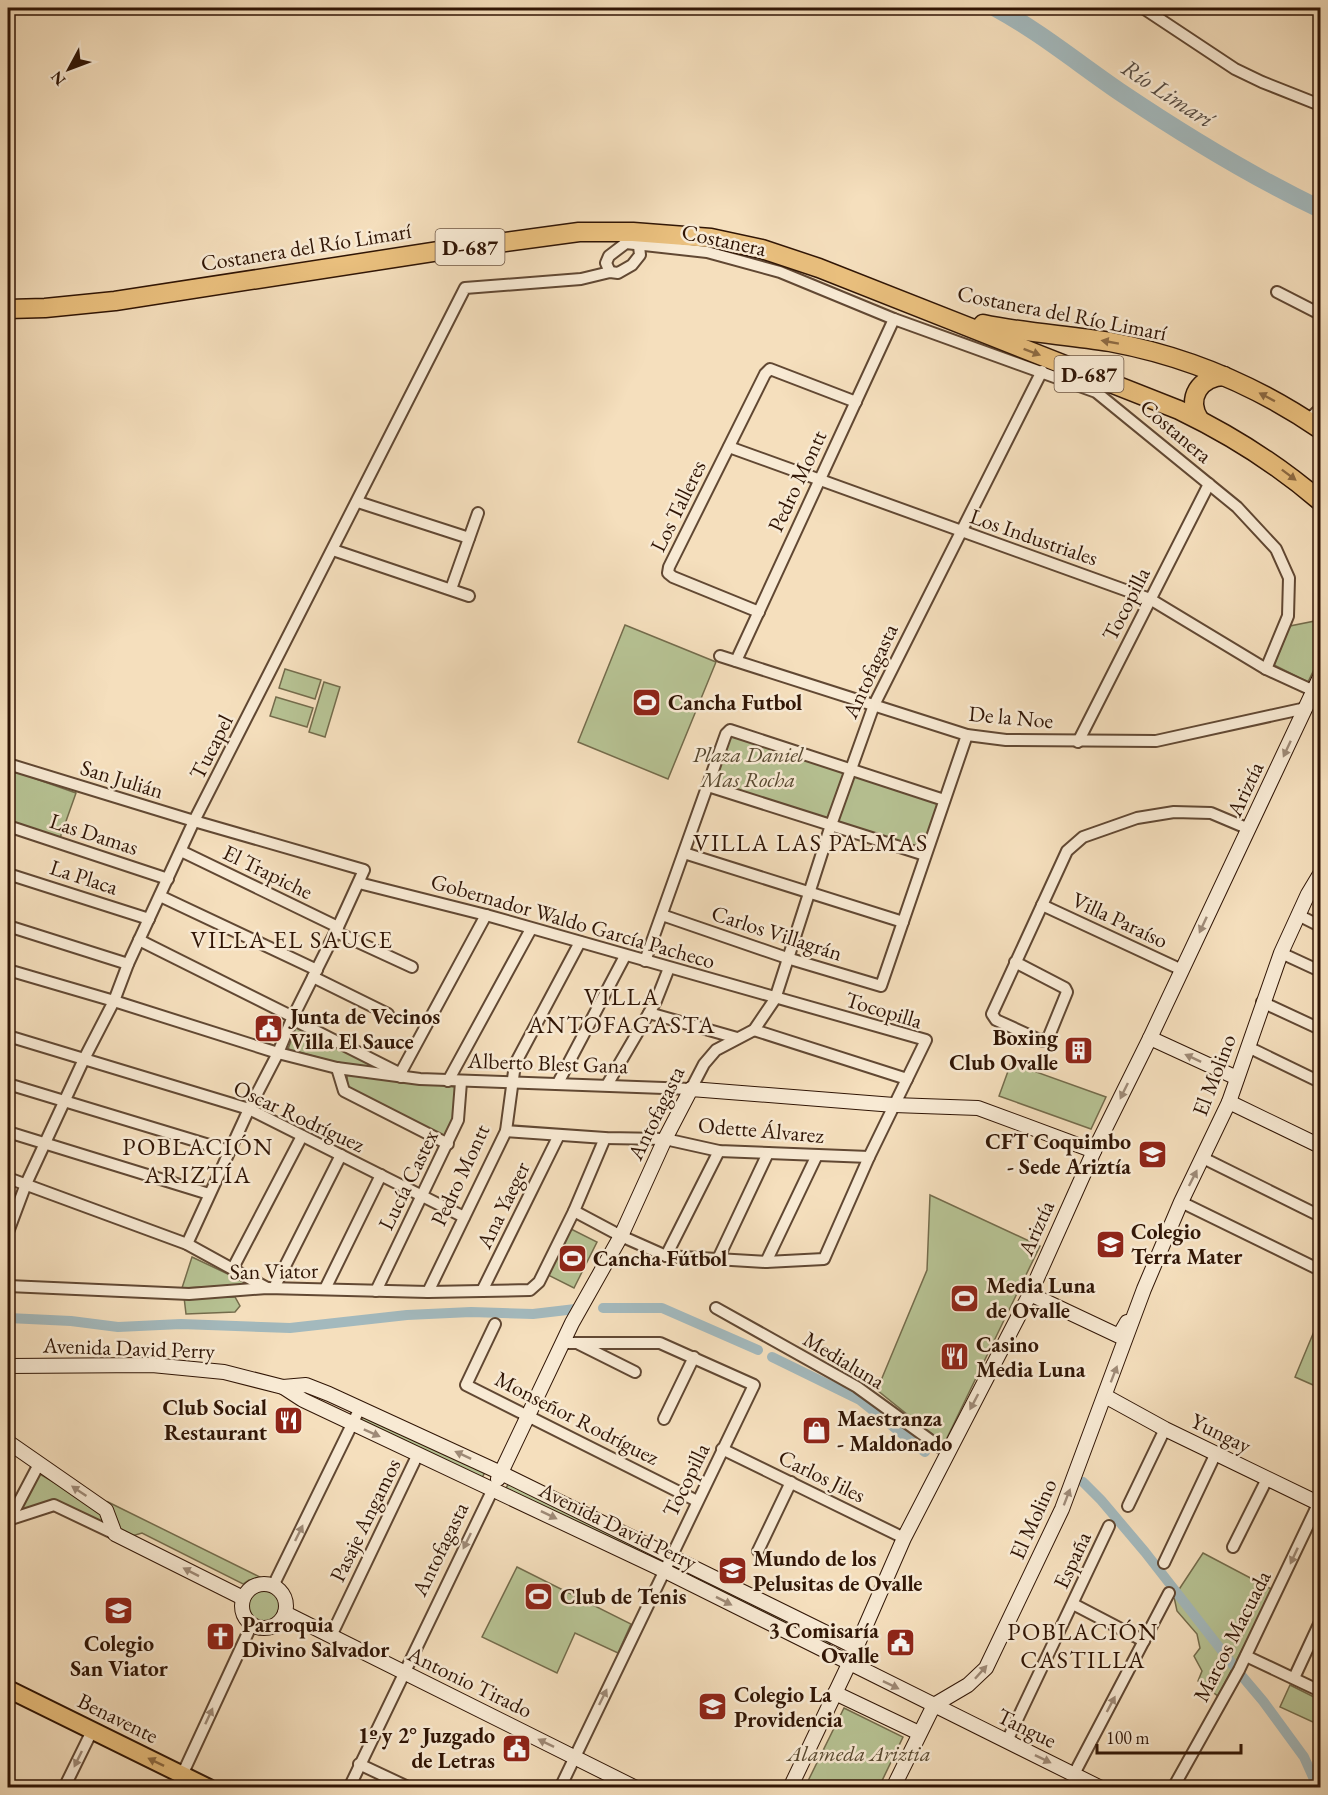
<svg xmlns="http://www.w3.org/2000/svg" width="1328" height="1795" font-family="'EB Garamond',serif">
<rect width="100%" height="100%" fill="#f5dfbd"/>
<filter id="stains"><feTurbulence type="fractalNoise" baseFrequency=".00333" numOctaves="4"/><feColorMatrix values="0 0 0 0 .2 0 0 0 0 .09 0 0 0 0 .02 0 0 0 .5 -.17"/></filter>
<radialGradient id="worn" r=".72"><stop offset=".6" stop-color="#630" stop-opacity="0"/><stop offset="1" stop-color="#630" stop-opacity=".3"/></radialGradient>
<g fill="#b7c394" stroke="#746c4c" stroke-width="1.5">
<path d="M1320 620V657L1308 682 1274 665 1290 626Z"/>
<path d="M625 625 716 662 668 779 578 742Z"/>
<path d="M285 669 321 680 315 699 279 688Z"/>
<path d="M324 682 340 687 325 737 309 732Z"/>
<path d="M276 697 313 708 307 727 270 716Z"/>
<path d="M730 730 848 771 830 823 711 785Z"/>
<path d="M8 769 76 793 60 838 8 821Z"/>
<path d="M852 773 940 802 924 851 834 824Z"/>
<path d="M297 1025 383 1070 335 1062 288 1049Z"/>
<path d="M1011 1063 1106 1097 1091 1129 999 1096Z"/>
<path d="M347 1075 455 1087 454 1117 446 1137 348 1088Z"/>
<path d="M930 1195 1040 1246 944 1444 877 1390 927 1270Z"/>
<path d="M571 1229 597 1242 574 1288 548 1275Z"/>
<path d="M192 1257 251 1285 182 1288Z"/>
<path d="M184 1297H235L240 1306 235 1312 186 1314Z"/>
<path d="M1320 1317V1388L1295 1377Z"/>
<path d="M361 1414 485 1472 482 1478 362 1422 360 1416Z"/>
<path d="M38 1473 102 1510 108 1527 55 1502 15 1515Z"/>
<path d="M509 1483 657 1555 656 1562 506 1488Z"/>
<path d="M108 1502 262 1578 249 1580 243 1584 142 1533 132 1536 119 1529Z"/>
<path d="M1203 1553 1273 1590 1218 1696 1198 1681 1202 1671 1194 1656 1200 1648 1197 1634 1177 1611 1174 1597Z"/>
<path d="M676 1566 829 1640 830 1645 829 1647 675 1569Z"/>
<path d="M517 1567 631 1624 618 1653 575 1633 557 1673 482 1637Z"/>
<circle cx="264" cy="1606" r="17"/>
<path d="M1290 1685 1320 1700V1710L1315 1723 1280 1707Z"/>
<path d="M844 1708 903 1737 879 1787H805Z"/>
</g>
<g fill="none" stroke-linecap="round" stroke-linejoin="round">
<g stroke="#a3b9bd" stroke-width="10">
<path d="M603 1308H662L758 1350"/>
<path d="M8 1318 71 1321 118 1327 181 1324 290 1328 407 1315 471 1312 533 1314 584 1308"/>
<path d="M772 1357 860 1400 925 1452"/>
<path d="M1083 1482 1101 1500 1145 1552 1237 1670"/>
<path d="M1241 1675 1263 1701 1304 1757 1318 1788"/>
</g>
<path stroke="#a3b9bd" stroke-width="18" d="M996 8C1040 32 1079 64 1120 92 1184 135 1251 176 1320 209"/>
<defs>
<g id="street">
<path d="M1143 8 1235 69 1262 82 1320 105"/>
<path d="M610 272 606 263 609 256 626 243 707 252 780 272 894 319 1096 392 1237 507 1276 549 1289 578 1288 616 1266 669"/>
<path d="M1277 292 1320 314"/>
<path d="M1308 420 1320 409"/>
<path d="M729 447 1150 599 1266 669 1314 691"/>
<path d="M358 502 469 538"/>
<path d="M333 550 469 596"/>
<path d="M451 589 478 513"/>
<path d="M759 612 673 577 668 573 669 567 765 374 770 369 856 402"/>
<path d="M720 656 967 735 1006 740 1156 741 1306 708"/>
<path d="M736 661 894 319"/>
<path d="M1078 742 1209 484"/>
<path d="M8 764 194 821 364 870 338 927 292 1019 278 1053 249 1109 187 1244"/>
<path d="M708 786 925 855"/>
<path d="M8 826 168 879"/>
<path d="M181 851 338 927"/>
<path d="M684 853 903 922"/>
<path d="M8 874 149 919"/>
<path d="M359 883 486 915 926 1040 869 1157 824 1259 766 1262 666 1256 621 1236 574 1211"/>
<path d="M160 896 317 970"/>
<path d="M1042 905 1182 970"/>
<path d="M662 915 787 958 881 986 967 735"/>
<path d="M1298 915 1320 926"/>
<path d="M8 926 128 964"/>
<path d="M336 932 412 967"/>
<path d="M139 940 293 1017"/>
<path d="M1281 953 1320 971"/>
<path d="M645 961 726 734 730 730 944 800"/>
<path d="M1015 962 1065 988 1067 992 1049 1036 1042 1041 996 1020 992 1014 1067 851 1083 837 1137 818 1174 812 1211 813 1249 829"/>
<path d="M8 970 114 1001 278 1053 337 1068 420 1079 691 1089 704 1064 716 1050 754 1030 775 999 831 825 874 705 1042 371"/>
<path d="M313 977 388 1014"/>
<path d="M1262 1002 1320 1029"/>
<path d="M649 1013 737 1038"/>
<path d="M292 1019 399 1073"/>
<path d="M754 1030 907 1079"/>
<path d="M8 1036 249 1109 464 1217"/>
<path d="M1248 1047 1320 1082"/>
<path d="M337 1068 344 1091 448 1144"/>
<path d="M401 1077 400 1074 486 915"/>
<path d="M448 1081 531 929"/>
<path d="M558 1083 625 956"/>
<path d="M8 1084 229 1151"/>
<path d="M607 1085 656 1001 669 968"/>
<path d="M506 1131 605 1138 665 1139 719 1151 869 1157"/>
<path d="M8 1132 209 1194"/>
<path d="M1203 1158 1320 1216"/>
<path d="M8 1178 187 1244 267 1288"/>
<path d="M1181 1202 1320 1270"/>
<path d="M8 1232 26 1184 84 1059 114 1001 128 964 194 821 465 288 581 279 610 272 618 273 632 265 640 255 639 246"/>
<path d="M666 1256 719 1151"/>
<path d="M718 1259 768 1153"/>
<path d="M766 1262 817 1155"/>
<path d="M233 1268 302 1136"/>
<path d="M8 1286 189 1294 267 1288 428 1292 530 1290 539 1282 574 1211 605 1138"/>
<path d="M274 1288 341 1155"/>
<path d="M325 1289 381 1175"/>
<path d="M376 1291 458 1120 461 1082"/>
<path d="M482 1291 559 1135"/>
<path d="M428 1292 506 1131 515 1064 580 942"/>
<path d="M716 1308 857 1387 948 1453"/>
<path d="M495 1324 466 1385 697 1501"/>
<path d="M579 1344 635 1372"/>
<path d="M664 1419 694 1357"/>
<path d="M722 1449 904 1538"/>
<path d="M1128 1506 1165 1429"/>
<path d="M8 1520 54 1505 115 1534"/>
<path d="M9 1521 39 1464"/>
<path d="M1233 1547 1267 1479"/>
<path d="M758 1551 791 1482"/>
<path d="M1164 1563 1216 1453"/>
<path d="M273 1586 360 1408"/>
<path d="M1073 1604 1144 1641"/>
<path d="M331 1636 418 1454"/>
<path d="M1246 1656 1320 1691"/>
<path d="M1294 1678 1320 1622"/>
<path d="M1007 1741 1109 1526"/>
<path d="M359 1764 410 1788"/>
<path d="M1074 1774 1169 1593"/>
<path d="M64 1788 92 1731"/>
<path d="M176 1788 252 1624"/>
<path d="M349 1788 493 1489"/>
<path d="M560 1788 754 1385 660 1343H563"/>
<path d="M1173 1788 1239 1670 1320 1500"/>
</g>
<g id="secondary">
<path d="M1150 1038 1237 1078"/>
<path d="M1229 1102 1320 1146"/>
<path d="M1030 1294 1119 1336 1127 1322"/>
<path d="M8 1366 152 1365 224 1372 283 1387 306 1385 329 1394 501 1473 855 1647"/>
<path d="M283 1387 303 1400 663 1570 1101 1788"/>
<path d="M1105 1396 1165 1429 1320 1504"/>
<path d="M8 1442 106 1510 115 1534 243 1598"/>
<path d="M498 1479 572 1323 621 1236 665 1139 691 1089 894 1105 978 1108 1094 1151"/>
<circle cx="264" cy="1606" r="22"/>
<path d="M285 1613 636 1788"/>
<path d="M835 1693 919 1733"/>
<path d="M790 1788 849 1664 904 1538 1030 1294 1094 1151 1150 1038 1320 677"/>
<path d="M893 1788 934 1705 968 1685 986 1668 1062 1509 1144 1289 1181 1202 1229 1102 1281 953 1308 894 1320 874"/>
</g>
<path id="primary" d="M8 1689 209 1788"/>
<g id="highway">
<path d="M8 309 45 308 115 301 439 251 579 232H633L711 238 762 249 819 268 1179 410C1231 435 1277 464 1320 501"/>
<path d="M983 324C1025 333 1068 335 1110 342 1186 356 1257 386 1320 429"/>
<path d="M1199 419C1186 398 1200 377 1224 376"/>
</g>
</defs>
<use href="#street" stroke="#614833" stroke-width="14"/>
<use href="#secondary" stroke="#301505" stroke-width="16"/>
<use href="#primary" stroke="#301505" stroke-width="20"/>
<use href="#highway" stroke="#301505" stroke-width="21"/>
<use href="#street" stroke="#f8ead4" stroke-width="10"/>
<use href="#secondary" stroke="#f8ead4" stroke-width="14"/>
<use href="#primary" stroke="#eac07e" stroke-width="16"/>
<use href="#highway" stroke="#eac07e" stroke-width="18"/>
</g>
<defs><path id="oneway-solid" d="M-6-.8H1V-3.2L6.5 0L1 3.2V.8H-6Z" transform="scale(1.5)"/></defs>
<g fill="#8d6a42">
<use href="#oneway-solid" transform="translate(1110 342) rotate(-170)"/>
<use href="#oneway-solid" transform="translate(1032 352) rotate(21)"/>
<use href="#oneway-solid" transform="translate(1267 397) rotate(-152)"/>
<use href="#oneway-solid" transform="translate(1289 475) rotate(37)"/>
<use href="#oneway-solid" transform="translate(156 1762) rotate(-154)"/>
</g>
<g fill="#9e8a77">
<use href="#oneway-solid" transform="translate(1287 749) rotate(115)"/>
<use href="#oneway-solid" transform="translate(1203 925) rotate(115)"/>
<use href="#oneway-solid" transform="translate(1193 1058) rotate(-155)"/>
<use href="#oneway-solid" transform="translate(1124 1091) rotate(116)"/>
<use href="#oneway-solid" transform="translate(1193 1178) rotate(-63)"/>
<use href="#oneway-solid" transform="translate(1114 1374) rotate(-69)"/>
<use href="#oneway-solid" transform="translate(974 1402) rotate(118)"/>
<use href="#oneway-solid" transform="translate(372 1433) rotate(24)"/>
<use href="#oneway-solid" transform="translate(463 1455) rotate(-155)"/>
<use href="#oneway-solid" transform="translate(79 1491) rotate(-146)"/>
<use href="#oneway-solid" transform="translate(1067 1497) rotate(-69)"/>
<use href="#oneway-solid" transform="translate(549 1515) rotate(26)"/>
<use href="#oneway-solid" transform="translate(299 1533) rotate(-64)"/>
<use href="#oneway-solid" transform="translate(467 1541) rotate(116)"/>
<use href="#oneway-solid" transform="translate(1294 1556) rotate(115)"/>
<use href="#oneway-solid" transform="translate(191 1572) rotate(-153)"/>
<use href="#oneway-solid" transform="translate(724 1601) rotate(27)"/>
<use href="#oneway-solid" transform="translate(981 1672) rotate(-48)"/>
<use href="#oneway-solid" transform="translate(891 1685) rotate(26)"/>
<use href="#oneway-solid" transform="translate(603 1697) rotate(-64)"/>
<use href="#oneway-solid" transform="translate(1111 1704) rotate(-62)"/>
<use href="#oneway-solid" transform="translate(209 1716) rotate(-65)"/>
<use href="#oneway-solid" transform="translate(546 1743) rotate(-154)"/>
<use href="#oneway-solid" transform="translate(78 1759) rotate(116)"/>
<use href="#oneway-solid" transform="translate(1043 1759) rotate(26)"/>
</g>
<defs>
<symbol id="stadium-square" viewBox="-11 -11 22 22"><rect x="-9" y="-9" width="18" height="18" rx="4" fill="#8f2418" stroke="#f8ead4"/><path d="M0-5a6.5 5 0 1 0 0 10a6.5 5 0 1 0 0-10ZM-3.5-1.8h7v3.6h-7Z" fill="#fff"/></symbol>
<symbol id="civic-square" viewBox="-11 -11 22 22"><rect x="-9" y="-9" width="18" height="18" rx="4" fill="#8f2418" stroke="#f8ead4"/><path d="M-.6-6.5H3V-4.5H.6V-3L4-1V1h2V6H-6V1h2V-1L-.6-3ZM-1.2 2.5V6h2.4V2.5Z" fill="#fff"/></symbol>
<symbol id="building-square" viewBox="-11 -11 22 22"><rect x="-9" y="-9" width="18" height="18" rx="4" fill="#8f2418" stroke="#f8ead4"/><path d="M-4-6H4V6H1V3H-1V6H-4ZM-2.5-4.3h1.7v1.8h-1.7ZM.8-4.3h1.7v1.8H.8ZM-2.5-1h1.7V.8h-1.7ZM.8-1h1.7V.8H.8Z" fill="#fff"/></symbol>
<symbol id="university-square" viewBox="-11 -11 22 22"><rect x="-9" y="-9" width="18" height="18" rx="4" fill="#8f2418" stroke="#f8ead4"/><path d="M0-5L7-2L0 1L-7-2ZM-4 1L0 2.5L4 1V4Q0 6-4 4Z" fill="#fff"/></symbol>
<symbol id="school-square" viewBox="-11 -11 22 22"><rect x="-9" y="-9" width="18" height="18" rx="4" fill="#8f2418" stroke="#f8ead4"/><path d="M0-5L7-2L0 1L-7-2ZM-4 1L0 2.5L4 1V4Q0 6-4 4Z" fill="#fff"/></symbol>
<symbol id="restaurant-square" viewBox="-11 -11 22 22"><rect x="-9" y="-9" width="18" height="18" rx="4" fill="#8f2418" stroke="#f8ead4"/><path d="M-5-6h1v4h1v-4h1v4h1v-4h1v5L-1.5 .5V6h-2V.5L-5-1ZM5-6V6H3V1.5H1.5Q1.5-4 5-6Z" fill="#fff"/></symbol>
<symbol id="shop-square" viewBox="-11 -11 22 22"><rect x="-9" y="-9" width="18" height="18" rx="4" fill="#8f2418" stroke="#f8ead4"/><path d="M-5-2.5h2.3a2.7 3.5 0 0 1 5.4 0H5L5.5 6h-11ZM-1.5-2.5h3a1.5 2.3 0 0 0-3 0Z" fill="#fff"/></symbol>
<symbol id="church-square" viewBox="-11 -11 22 22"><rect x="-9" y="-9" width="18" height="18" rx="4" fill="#8f2418" stroke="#f8ead4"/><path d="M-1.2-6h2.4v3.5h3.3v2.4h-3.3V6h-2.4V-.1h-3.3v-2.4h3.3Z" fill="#fff"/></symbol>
</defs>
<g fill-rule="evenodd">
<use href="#stadium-square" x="630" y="686" width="33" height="33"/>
<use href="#civic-square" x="252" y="1012" width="33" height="33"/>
<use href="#building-square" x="1062" y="1034" width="33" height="33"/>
<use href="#university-square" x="1136" y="1138" width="33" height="33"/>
<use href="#school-square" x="1094" y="1228" width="33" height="33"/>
<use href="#stadium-square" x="556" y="1242" width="33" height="33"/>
<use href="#stadium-square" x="948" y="1282" width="33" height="33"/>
<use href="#restaurant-square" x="938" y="1340" width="33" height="33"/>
<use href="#restaurant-square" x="272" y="1404" width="33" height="33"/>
<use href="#shop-square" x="800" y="1414" width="33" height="33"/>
<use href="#school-square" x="716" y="1554" width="33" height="33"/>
<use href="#stadium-square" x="522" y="1580" width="33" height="33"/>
<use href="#school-square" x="102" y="1594" width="33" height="33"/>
<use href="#church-square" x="204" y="1620" width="33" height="33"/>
<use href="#civic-square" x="884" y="1626" width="33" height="33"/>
<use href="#school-square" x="696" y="1690" width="33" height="33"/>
<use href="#civic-square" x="500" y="1732" width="33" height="33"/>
</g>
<g text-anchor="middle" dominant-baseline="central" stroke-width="5" stroke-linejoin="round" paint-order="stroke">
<g fill="#f8ead4" stroke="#6c5543" stroke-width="1.5">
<rect x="435.5" y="229" width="69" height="36" rx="4.5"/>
<rect x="1054.5" y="356" width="69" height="36" rx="4.5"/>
</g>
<g font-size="21" font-weight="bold" fill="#301505">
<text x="470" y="247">D-687</text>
<text x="1089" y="374">D-687</text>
</g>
<g font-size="22" fill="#301505" stroke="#f8ead4">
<text transform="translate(724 240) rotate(12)">Costanera</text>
<text transform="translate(306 247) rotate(-9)">Costanera del Río Limarí</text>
<text transform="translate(1062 313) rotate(11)">Costanera del Río Limarí</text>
<text transform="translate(1176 431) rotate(40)">Costanera</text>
<text transform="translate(797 481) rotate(-65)">Pedro Montt</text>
<text transform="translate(678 506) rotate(-64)">Los Talleres</text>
<text transform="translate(1034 537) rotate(19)">Los Industriales</text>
<text transform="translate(1126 604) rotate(-63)">Tocopilla</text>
<text transform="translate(870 671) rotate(-65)">Antofagasta</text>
<text transform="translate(1011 717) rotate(5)">De la Noe</text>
<text transform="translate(211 747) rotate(-63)">Tucapel</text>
<text transform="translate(122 779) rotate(17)">San Julián</text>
<text transform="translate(1245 789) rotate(-65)">Ariztía</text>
<text transform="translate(94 834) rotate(18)">Las Damas</text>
<text transform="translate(268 872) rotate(26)">El Trapiche</text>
<text transform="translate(84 877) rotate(18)">La Placa</text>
<text transform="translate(1120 920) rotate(25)">Villa Paraíso</text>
<text transform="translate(573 921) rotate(16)">Gobernador Waldo García Pacheco</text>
<text transform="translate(777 933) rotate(18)">Carlos Villagrán</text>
<text transform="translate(884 1010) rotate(17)">Tocopilla</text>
<text transform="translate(548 1063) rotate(2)">Alberto Blest Gana</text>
<text transform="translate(1214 1075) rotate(-69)">El Molino</text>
<text transform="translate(656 1113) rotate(-64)">Antofagasta</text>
<text transform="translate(299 1116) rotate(25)">Oscar Rodríguez</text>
<text transform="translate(761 1130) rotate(5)">Odette Álvarez</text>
<text transform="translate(460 1175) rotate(-65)">Pedro Montt</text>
<text transform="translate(408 1180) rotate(-64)">Lucía Castex</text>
<text transform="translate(503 1205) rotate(-64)">Ana Yaeger</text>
<text transform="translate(1036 1228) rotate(-66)">Ariztía</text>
<text transform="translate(274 1271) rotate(-1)">San Viator</text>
<text transform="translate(129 1348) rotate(2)">Avenida David Perry</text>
<text transform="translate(844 1360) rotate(31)">Medialuna</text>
<text transform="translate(577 1418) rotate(27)">Monseñor Rodríguez</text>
<text transform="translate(1221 1433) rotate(26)">Yungay</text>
<text transform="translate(822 1476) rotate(26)">Carlos Jiles</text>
<text transform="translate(686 1480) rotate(-64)">Tocopilla</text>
<text transform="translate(1033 1519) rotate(-66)">El Molino</text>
<text transform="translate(365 1520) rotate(-64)">Pasaje Angamos</text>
<text transform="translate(618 1526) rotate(26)">Avenida David Perry</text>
<text transform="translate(440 1549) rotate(-64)">Antofagasta</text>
<text transform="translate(1072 1560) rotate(-65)">España</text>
<text transform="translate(1232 1636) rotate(-63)">Marcos Macuada</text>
<text transform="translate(470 1682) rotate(26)">Antonio Tirado</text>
<text transform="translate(118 1718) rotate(26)">Benavente</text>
<text transform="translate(1027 1728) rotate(26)">Tangue</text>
</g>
<g font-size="22" font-weight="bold" fill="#301505" stroke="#f8ead4" text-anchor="start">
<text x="668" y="702">Cancha Futbol</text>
<text x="290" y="1016">Junta de Vecinos<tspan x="290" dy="25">Villa El Sauce</tspan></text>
<text x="1058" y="1037" text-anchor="end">Boxing<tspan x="1058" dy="25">Club Ovalle</tspan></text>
<text x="1131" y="1141" text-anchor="end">CFT Coquimbo<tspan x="1131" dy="25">- Sede Ariztía</tspan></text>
<text x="1131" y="1231">Colegio<tspan x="1131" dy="25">Terra Mater</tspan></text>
<text x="593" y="1258">Cancha Fútbol</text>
<text x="986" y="1285">Media Luna<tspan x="986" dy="25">de Ovalle</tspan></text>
<text x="976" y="1344">Casino<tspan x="976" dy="25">Media Luna</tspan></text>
<text x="267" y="1407" text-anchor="end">Club Social<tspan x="267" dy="25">Restaurant</tspan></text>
<text x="837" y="1418">Maestranza<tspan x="837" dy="25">- Maldonado</tspan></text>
<text x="753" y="1558">Mundo de los<tspan x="753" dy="25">Pelusitas de Ovalle</tspan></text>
<text x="560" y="1596">Club de Tenis</text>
<text x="242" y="1624">Parroquia<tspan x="242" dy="25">Divino Salvador</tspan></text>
<text x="879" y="1630" text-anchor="end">3 Comisaría<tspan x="879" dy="25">Ovalle</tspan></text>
<text x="119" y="1643" text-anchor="middle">Colegio<tspan x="119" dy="25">San Viator</tspan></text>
<text x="734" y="1694">Colegio La<tspan x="734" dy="25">Providencia</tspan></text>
<text x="495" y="1735" text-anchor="end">1º y 2° Juzgado<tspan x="495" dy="25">de Letras</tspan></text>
</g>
<g font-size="22" font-style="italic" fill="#584930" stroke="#f8ead4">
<text x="748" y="754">Plaza Daniel<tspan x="748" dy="25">Mas Rocha</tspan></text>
<text x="859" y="1753">Alameda Ariztia</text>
</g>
<g font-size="24" font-style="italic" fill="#584e45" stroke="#f8ead4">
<text transform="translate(1168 93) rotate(33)">Río Limarí</text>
</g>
<g font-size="24" letter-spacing="1.5" fill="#301505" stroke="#f8ead4">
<text x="811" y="842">VILLA LAS PALMAS</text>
<text x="292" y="939">VILLA EL SAUCE</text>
<text x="622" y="996">VILLA<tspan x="622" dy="28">ANTOFAGASTA</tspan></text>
<text x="198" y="1146">POBLACIÓN<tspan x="198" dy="28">ARIZTÍA</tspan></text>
<text x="1083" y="1631">POBLACIÓN<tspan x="1083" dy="28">CASTILLA</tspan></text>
</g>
</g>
<rect width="1328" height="1795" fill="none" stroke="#f5dfbd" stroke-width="30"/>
<rect x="9" y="9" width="1310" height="1777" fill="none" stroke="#301505" stroke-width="3"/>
<rect x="15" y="15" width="1298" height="1765" fill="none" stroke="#301505" stroke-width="1.5"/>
<g transform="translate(69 69) rotate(229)" stroke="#f8ead4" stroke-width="4.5" paint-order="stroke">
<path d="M0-4.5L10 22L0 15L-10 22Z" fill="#301505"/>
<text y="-9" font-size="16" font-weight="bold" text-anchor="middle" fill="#301505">N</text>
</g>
<path d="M1097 1744v9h144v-9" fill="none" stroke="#301505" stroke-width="3"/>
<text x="1106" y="1744" font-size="18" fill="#301505" stroke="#f8ead4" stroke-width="4.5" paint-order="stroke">100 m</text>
<rect width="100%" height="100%" filter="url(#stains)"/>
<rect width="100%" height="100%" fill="url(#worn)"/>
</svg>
